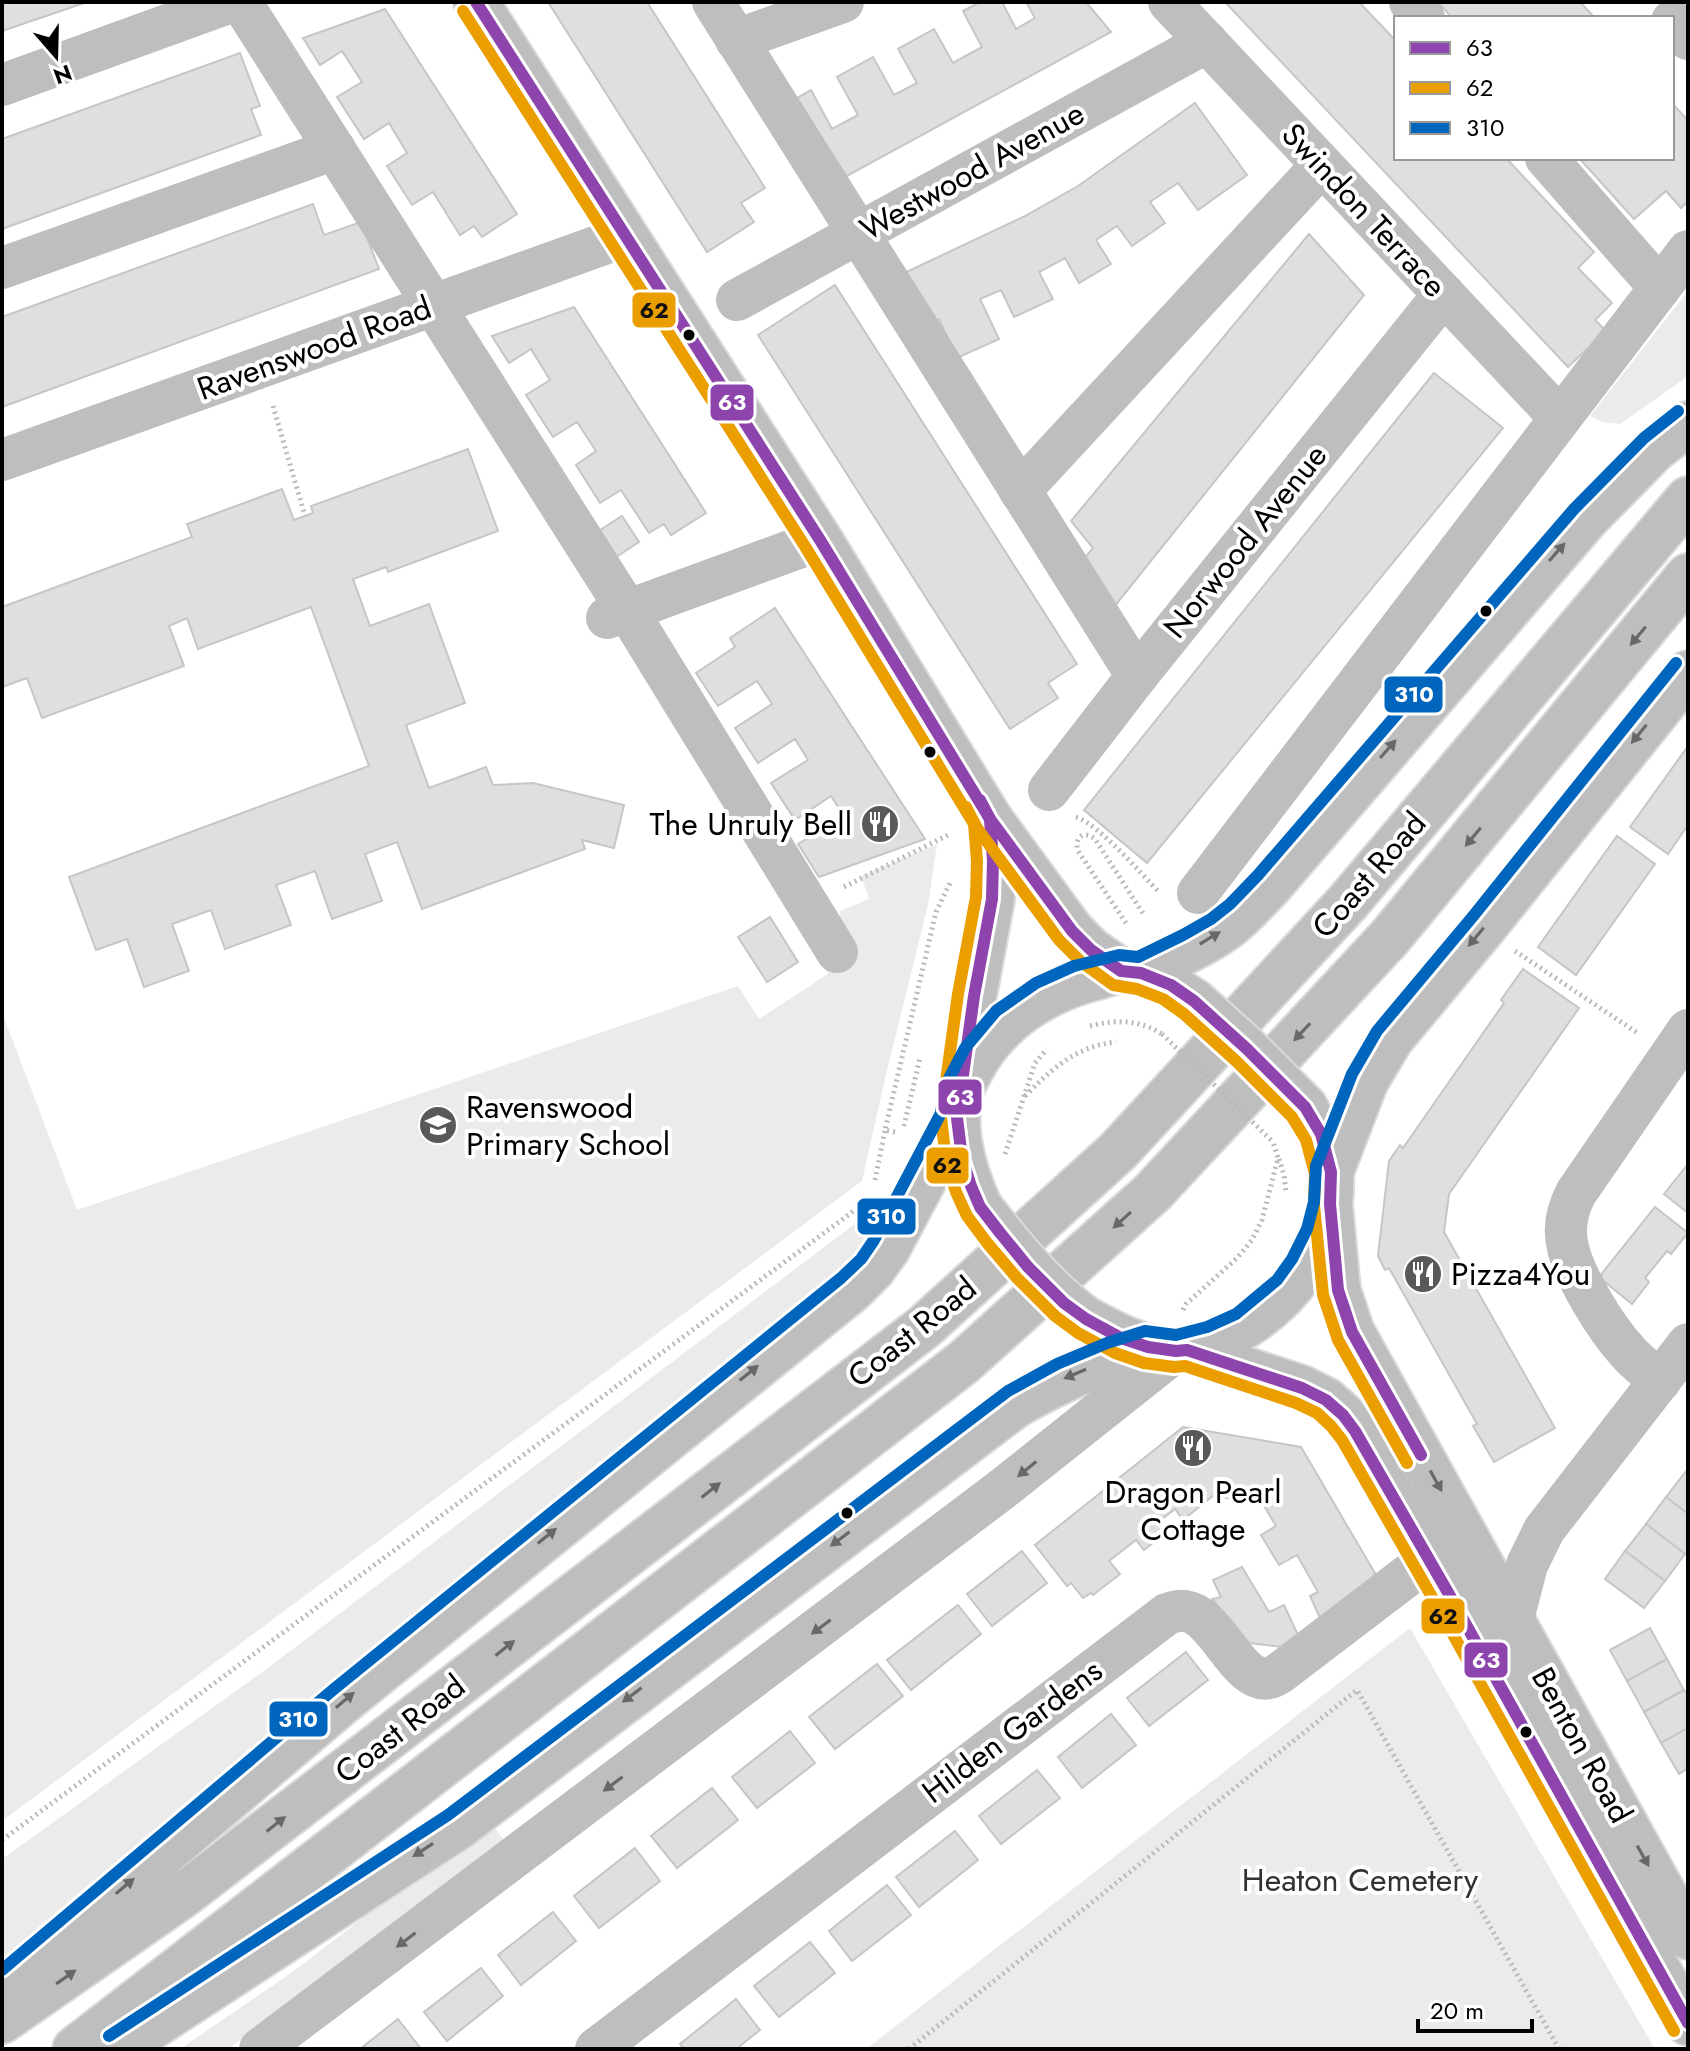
<svg xmlns="http://www.w3.org/2000/svg" width="1690" height="2051" font-family="Jost,sans-serif">
<rect width="100%" height="100%" fill="#fff"/>
<g fill="#ebebeb">
<path d="M1688 291V376L1620 424 1602 422 1590 416Z"/>
<path d="M937 844 928 905 887 1070 862 1181 2 1821V1012L77 1210 738 986 759 1019 828 974 821 961 839 922 840 911 869 899 861 876Z"/>
<path d="M897 1192 849 1271 2 1965V1859L265 1670Z"/>
<path d="M1410 1628 1655 2049H866Z"/>
<path d="M493 1826 509 1846 355 1960 228 2049H180L294 1971 386 1900Z"/>
</g>
<g fill="#dfdfdf" stroke="#c6c6c6" stroke-width="2">
<path d="M2 2H87L2 31Z"/>
<path d="M548 2H647L765 188 741 203 754 222 707 252Z"/>
<path d="M980 2H1002L1016 29 1035 18 1026 2H1086L1111 32 836 182 792 101 811 90 832 129 858 115 837 77 873 57 894 95 917 83 898 49 934 29 953 63 982 47 963 11Z"/>
<path d="M1225 2H1359L1396 41V158H1506L1594 252 1578 268 1612 303 1595 320 1606 331 1568 367Z"/>
<path d="M1438 2H1580L1595 18H1452Z"/>
<path d="M385 9 517 214 482 237 474 226 460 235 433 192 412 205 387 166 407 153 389 123 364 139 337 97 362 82 342 51 320 65 303 38Z"/>
<path d="M240 53 260 106 251 109 261 135 2 229V139Z"/>
<path d="M1195 103 1247 175 1198 210 1178 183 1150 202 1165 223 1132 246 1117 226 1096 240 1111 264 1079 283 1065 258 1039 272 1053 299 1014 317 1001 290 980 299 999 339 957 358 939 319 922 327 898 276 1025 216 1078 186Z"/>
<path d="M1672 103 1688 121V201L1681 208 1666 191 1634 219 1579 158H1672Z"/>
<path d="M313 204 324 235 361 222 379 269 2 407V317Z"/>
<path d="M1309 234 1364 295 1110 612 1077 567 1093 548 1071 521Z"/>
<path d="M835 285 1077 664 1048 683 1058 698 1010 729 758 335Z"/>
<path d="M574 307 706 513 671 535 664 524 649 533 621 490 600 503 576 465 596 451 577 422 553 437 526 395 550 380 531 349 509 363 492 336Z"/>
<path d="M1434 373 1503 428 1147 863 1084 810Z"/>
<path d="M468 449 498 531 388 572 386 567 353 579 370 626 429 604 465 703 406 725 429 788 486 767 493 785 533 783 624 805 614 848 582 840 585 849 422 909 397 842 365 854 382 901 332 919 315 871 276 885 291 925 225 949 211 910 172 924 189 971 144 987 127 939 96 950 69 877 369 766 311 607 198 649 187 618 169 626 184 666 42 718 27 678 2 687V607L192 537 187 524 282 489 294 520 313 513 311 506Z"/>
<path d="M622 516 639 542 613 559 597 532Z"/>
<path d="M775 608 925 839 819 877 798 844 844 816 831 796 795 820 771 783 808 760 795 739 758 763 735 728 772 704 757 681 718 706 696 673 735 647 730 638Z"/>
<path d="M1688 746V825L1668 854 1630 827Z"/>
<path d="M1617 836 1655 864 1576 975 1538 947Z"/>
<path d="M770 917 798 962 767 982 738 937Z"/>
<path d="M1523 969 1579 1008 1449 1194 1444 1232 1555 1428 1494 1462 1473 1426 1477 1424 1389 1268 1385 1270 1378 1256 1389 1161 1400 1145 1403 1148 1504 1003 1501 1000Z"/>
<path d="M1688 1164V1213L1664 1194Z"/>
<path d="M1655 1207 1688 1233 1671 1254 1667 1251 1645 1278 1649 1282 1632 1304 1599 1277Z"/>
<path d="M1183 1427 1301 1447 1376 1575 1320 1618 1310 1596 1318 1592 1297 1555 1279 1565 1261 1535 1276 1526 1262 1502 1257 1505 1214 1495 1183 1520 1175 1509 1161 1520 1169 1530 1144 1550 1136 1540 1109 1561 1120 1574 1093 1595 1091 1593 1083 1598 1071 1583 1067 1586 1035 1545Z"/>
<path d="M1687 1470 1688 1471V1514L1666 1497Z"/>
<path d="M1666 1497 1688 1514V1550L1685 1554 1646 1524Z"/>
<path d="M1646 1524 1685 1554 1665 1581 1625 1551Z"/>
<path d="M1022 1551 1047 1583 992 1626 967 1594Z"/>
<path d="M1625 1551 1665 1581 1644 1608 1605 1579Z"/>
<path d="M1242 1567 1269 1612 1284 1605 1298 1635 1282 1647 1249 1643 1212 1599 1221 1597 1213 1580Z"/>
<path d="M958 1605 981 1634 911 1690 887 1660Z"/>
<path d="M1650 1628 1667 1659 1627 1681 1610 1650Z"/>
<path d="M1186 1652 1208 1680 1149 1726 1127 1698Z"/>
<path d="M1667 1659 1684 1690 1644 1712 1627 1681Z"/>
<path d="M877 1664 903 1696 835 1749 809 1717Z"/>
<path d="M1684 1690 1688 1696V1728L1661 1743 1644 1712Z"/>
<path d="M1111 1714 1136 1745 1082 1788 1058 1757Z"/>
<path d="M1688 1728V1768L1679 1774 1661 1743Z"/>
<path d="M790 1731 815 1763 757 1808 732 1777Z"/>
<path d="M1037 1770 1060 1798 1001 1844 979 1816Z"/>
<path d="M712 1788 738 1820 677 1868 651 1836Z"/>
<path d="M955 1831 978 1860 919 1907 896 1877Z"/>
<path d="M635 1848 660 1881 599 1928 574 1896Z"/>
<path d="M887 1885 911 1915 852 1961 829 1931Z"/>
<path d="M553 1912 576 1941 521 1985 498 1955Z"/>
<path d="M810 1942 835 1973 779 2017 754 1986Z"/>
<path d="M481 1968 503 1996 447 2041 424 2012Z"/>
<path d="M736 1999 760 2030 736 2049H684L680 2044Z"/>
<path d="M398 2019 421 2049H360Z"/>
</g>
<g fill="none" stroke-linecap="round" stroke-linejoin="round">
<defs>
<g id="major">
<path d="M476 2 820 540 990 819 1072 931 1091 950 1121 971"/>
<path d="M962 1077 974 996 992 899 993 861 990 819"/>
<path d="M1330 1204 1338 1290 1352 1332 1688 1937"/>
<path d="M980 1207C964 1172 952 1133 960 1094 962 1087 966 1079 970 1072 995 1022 1044 990 1098 977 1105 975 1114 971 1122 971 1148 970 1173 987 1194 1001"/>
<path d="M1086 1319C1114 1334 1143 1350 1177 1351 1192 1351 1210 1344 1223 1338 1286 1308 1335 1247 1331 1175 1330 1151 1317 1128 1305 1107"/>
<path d="M1187 1350 1302 1388 1326 1400 1343 1415 1355 1431 1450 1596 1688 2023"/>
</g>
<g id="highway">
<path d="M1141 973C1167 960 1195 949 1219 933 1239 920 1254 902 1270 886L1586 519 1655 449 1688 424"/>
<path d="M1331 1172 1366 1081 1391 1039 1486 925 1688 673"/>
<path d="M7 1987 344 1701 852 1290 873 1269 888 1248 957 1118"/>
<path d="M2 2021 182 1896 924 1327 1118 1151 1348 902 1688 499"/>
<path d="M75 2049 964 1362 1153 1192 1390 937 1688 576"/>
<path d="M118 2049 457 1828 1016 1405C1059 1381 1101 1361 1148 1347"/>
</g>
</defs>
<use href="#major" stroke="#dbdbdb" stroke-width="48"/>
<use href="#highway" stroke="#dbdbdb" stroke-width="48"/>
<g stroke="#b9b9b9" stroke-width="5" stroke-dasharray="2 4" stroke-linecap="butt">
<path d="M273 406 305 516"/>
<path d="M1076 817C1101 826 1140 873 1160 893"/>
<path d="M844 887 950 834"/>
<path d="M1126 923 1078 851C1074 837 1084 830 1095 839L1144 915"/>
<path d="M1515 951 1639 1034"/>
<path d="M1090 1026C1116 1019 1140 1020 1162 1034"/>
<path d="M1025 1096C1052 1069 1076 1046 1116 1042"/>
<path d="M904 1126 920 1058"/>
<path d="M895 1132 885 1130 936 912 950 883"/>
<path d="M1005 1154 1035 1063 1047 1049"/>
<path d="M1279 1159 1284 1175 1286 1192"/>
<path d="M875 1180 885 1130"/>
<path d="M1183 1310 1186 1304 1237 1258 1252 1240 1262 1220 1278 1158 1273 1142"/>
<path d="M2 1840 851 1213 865 1200"/>
<path d="M909 2049 1357 1690 1559 2049"/>
</g>
<g stroke="#bebebe" stroke-width="42">
<path d="M241 2 627 610 837 952"/>
<path d="M713 2 1137 676"/>
<path d="M1169 2 1560 418"/>
<path d="M1410 2 1424 18"/>
<path d="M1672 21 1688 39"/>
<path d="M736 40 843 2"/>
<path d="M2 85 231 2"/>
<path d="M1546 158 1660 288"/>
<path d="M2 268 335 149"/>
<path d="M737 300 1207 42"/>
<path d="M2 460 626 236"/>
<path d="M1020 491 1322 165"/>
<path d="M607 618 820 540"/>
<path d="M1049 790 1137 676 1444 294"/>
<path d="M1198 893 1688 251"/>
<path d="M1660 1381C1649 1371 1637 1363 1627 1351 1606 1328 1575 1278 1568 1248 1563 1228 1567 1210 1576 1193L1688 1030"/>
<path d="M1513 1619 1527 1565 1544 1530 1688 1344"/>
<path d="M260 2049 1001 1490 1176 1351"/>
<path d="M596 2049 1167 1614C1173 1612 1179 1610 1185 1611 1218 1615 1238 1686 1270 1678 1274 1677 1278 1674 1281 1672L1428 1560"/>
</g>
<use href="#major" stroke="#bebebe" stroke-width="44"/>
<use href="#highway" stroke="#bebebe" stroke-width="44"/>
<defs>
<g id="major-bridge">
<path d="M1194 1001 1247 1049 1305 1107"/>
<path d="M980 1207C1012 1248 1044 1288 1086 1319"/>
</g>
</defs>
<use href="#major-bridge" stroke="#dbdbdb" stroke-width="48" stroke-linecap="butt"/>
<path stroke="#b9b9b9" stroke-width="5" stroke-dasharray="2 4" stroke-linecap="butt" d="M1162 1034 1273 1142"/>
<use href="#major-bridge" stroke="#bebebe" stroke-width="44"/>
<defs>
<g id="bus-1">
<path d="M476 2 820 540 990 819 993 861 992 899 974 996 957 1118 962 1158 971 1186 980 1207 1001 1234 1028 1267 1064 1303 1086 1319 1121 1338 1148 1347 1176 1351 1187 1350 1302 1388 1326 1400 1343 1415 1355 1431 1450 1596 1688 2023"/>
<path d="M980 800 990 819 1072 931 1091 950 1121 971 1141 973 1171 985 1194 1001 1247 1049 1305 1107 1321 1134 1331 1172 1330 1204 1338 1290 1352 1332 1421 1455"/>
</g>
<g id="bus-2">
<path d="M463 11 806 548 974 824 977 861 976 897 958 994 941 1117 946 1161 956 1192 967 1216 988 1244 1017 1278 1055 1316 1078 1333 1115 1353 1144 1363 1174 1367 1185 1366 1296 1403 1317 1413 1331 1426 1342 1440 1436 1604 1674 2031"/>
<path d="M966 807 977 828 1059 940 1080 961 1113 985 1137 989 1163 999 1184 1014 1236 1061 1292 1117 1306 1140 1315 1174 1314 1205 1323 1295 1338 1340 1407 1463"/>
</g>
<g id="bus-3">
<path d="M2 1970 334 1689 841 1278 861 1259 874 1240 941 1113 945 1086 965 1048 996 1011 1036 983 1074 966 1119 955 1138 957 1183 935 1211 919 1230 904 1258 875 1574 509 1644 438 1678 411"/>
<path d="M109 2036 448 1815 1008 1391 1057 1364 1107 1343 1145 1331 1176 1335 1207 1327 1236 1314 1277 1280 1292 1259 1307 1229 1314 1202 1316 1166 1352 1074 1377 1031 1474 915 1676 663"/>
</g>
</defs>
<use href="#bus-1" stroke="#fff" stroke-width="18"/>
<use href="#bus-2" stroke="#fff" stroke-width="18"/>
<use href="#bus-3" stroke="#fff" stroke-width="18"/>
<use href="#bus-1" stroke="#8e44ad" stroke-width="12"/>
<use href="#bus-2" stroke="#eb9e00" stroke-width="12"/>
<use href="#bus-3" stroke="#0065bd" stroke-width="12"/>
</g>
<defs><path id="oneway-solid" d="M-6-.8H1V-3.2L6.5 0L1 3.2V.8H-6Z" transform="scale(2)"/></defs>
<g fill="#686868">
<use href="#oneway-solid" transform="translate(1557 552) rotate(-49)"/>
<use href="#oneway-solid" transform="translate(1638 636) rotate(130)"/>
<use href="#oneway-solid" transform="translate(1639 734) rotate(129)"/>
<use href="#oneway-solid" transform="translate(1388 749) rotate(-49)"/>
<use href="#oneway-solid" transform="translate(1473 837) rotate(130)"/>
<use href="#oneway-solid" transform="translate(1476 937) rotate(130)"/>
<use href="#oneway-solid" transform="translate(1210 938) rotate(-31)"/>
<use href="#oneway-solid" transform="translate(1302 1032) rotate(133)"/>
<use href="#oneway-solid" transform="translate(1122 1220) rotate(138)"/>
<use href="#oneway-solid" transform="translate(749 1373) rotate(-39)"/>
<use href="#oneway-solid" transform="translate(1075 1374) rotate(157)"/>
<use href="#oneway-solid" transform="translate(1027 1469) rotate(141)"/>
<use href="#oneway-solid" transform="translate(1436 1481) rotate(61)"/>
<use href="#oneway-solid" transform="translate(711 1490) rotate(-38)"/>
<use href="#oneway-solid" transform="translate(547 1536) rotate(-39)"/>
<use href="#oneway-solid" transform="translate(840 1539) rotate(143)"/>
<use href="#oneway-solid" transform="translate(821 1627) rotate(143)"/>
<use href="#oneway-solid" transform="translate(505 1648) rotate(-38)"/>
<use href="#oneway-solid" transform="translate(632 1695) rotate(143)"/>
<use href="#oneway-solid" transform="translate(345 1700) rotate(-40)"/>
<use href="#oneway-solid" transform="translate(613 1784) rotate(143)"/>
<use href="#oneway-solid" transform="translate(276 1824) rotate(-38)"/>
<use href="#oneway-solid" transform="translate(423 1850) rotate(147)"/>
<use href="#oneway-solid" transform="translate(1643 1856) rotate(61)"/>
<use href="#oneway-solid" transform="translate(125 1886) rotate(-40)"/>
<use href="#oneway-solid" transform="translate(406 1940) rotate(143)"/>
<use href="#oneway-solid" transform="translate(66 1977) rotate(-35)"/>
</g>
<defs>
<symbol id="restaurant-disc" viewBox="-11 -11 22 22"><circle r="9.5" fill="#595959" stroke="#fff"/><path d="M-5-6h1v4h1v-4h1v4h1v-4h1v5L-1.5 .5V6h-2V.5L-5-1ZM5-6V6H3V1.5H1.5Q1.5-4 5-6Z" fill="#fff"/></symbol>
<symbol id="school-disc" viewBox="-11 -11 22 22"><circle r="9.5" fill="#595959" stroke="#fff"/><path d="M0-5L7-2L0 1L-7-2ZM-4 1L0 2.5L4 1V4Q0 6-4 4Z" fill="#fff"/></symbol>
</defs>
<g fill-rule="evenodd">
<use href="#restaurant-disc" x="858" y="802" width="44" height="44"/>
<use href="#school-disc" x="416" y="1103" width="44" height="44"/>
<use href="#restaurant-disc" x="1401" y="1252" width="44" height="44"/>
<use href="#restaurant-disc" x="1171" y="1426" width="44" height="44"/>
</g>
<g fill="#000" stroke="#fff" stroke-width="3">
<circle cx="689" cy="335" r="7"/>
<circle cx="1486" cy="611" r="7"/>
<circle cx="930" cy="752" r="7"/>
<circle cx="847" cy="1513" r="7"/>
<circle cx="1526" cy="1732" r="7"/>
</g>
<g text-anchor="middle" dominant-baseline="central" stroke-width="8" stroke-linejoin="round" paint-order="stroke">
<g font-size="32" fill="#000" stroke="#fff">
<text transform="translate(972 171) rotate(-29)">Westwood Avenue</text>
<text transform="translate(1364 210) rotate(47)">Swindon Terrace</text>
<text transform="translate(314 348) rotate(-20)">Ravenswood Road</text>
<text transform="translate(1245 541) rotate(-51)">Norwood Avenue</text>
<text transform="translate(1369 875) rotate(-49)">Coast Road</text>
<text transform="translate(912 1332) rotate(-39)">Coast Road</text>
<text transform="translate(400 1729) rotate(-38)">Coast Road</text>
<text transform="translate(1012 1731) rotate(-37)">Hilden Gardens</text>
<text transform="translate(1582 1745) rotate(61)">Benton Road</text>
</g>
<g font-size="32" fill="#000" stroke="#fff" text-anchor="start">
<text x="852" y="824" text-anchor="end">The Unruly Bell</text>
<text x="466" y="1107">Ravenswood<tspan x="466" dy="37">Primary School</tspan></text>
<text x="1451" y="1274">Pizza4You</text>
<text x="1193" y="1492" text-anchor="middle">Dragon Pearl<tspan x="1193" dy="37">Cottage</tspan></text>
</g>
<g font-size="32" fill="#323232" stroke="#fff">
<text x="1360" y="1880">Heaton Cemetery</text>
</g>
</g>
<g stroke="#fff" stroke-width="3">
<rect x="631" y="291" width="46" height="38" rx="8" fill="#eb9e00"/>
<rect x="709" y="383" width="46" height="39" rx="8" fill="#8e44ad"/>
<rect x="1383" y="675" width="61" height="39" rx="8" fill="#0065bd"/>
<rect x="937" y="1078" width="46" height="38" rx="8" fill="#8e44ad"/>
<rect x="925" y="1146" width="45" height="39" rx="8" fill="#eb9e00"/>
<rect x="856" y="1197" width="61" height="39" rx="8" fill="#0065bd"/>
<rect x="1420" y="1597" width="46" height="38" rx="8" fill="#eb9e00"/>
<rect x="1463" y="1641" width="46" height="38" rx="8" fill="#8e44ad"/>
<rect x="268" y="1700" width="61" height="38" rx="8" fill="#0065bd"/>
</g>
<g font-size="22" text-anchor="middle" font-weight="bold" fill="#fff">
<text x="732" y="410">63</text>
<text x="1414" y="702">310</text>
<text x="960" y="1105">63</text>
<text x="886" y="1224">310</text>
<text x="1486" y="1668">63</text>
<text x="298" y="1727">310</text>
</g>
<g font-size="22" text-anchor="middle" font-weight="bold" fill="#111">
<text x="654" y="318">62</text>
<text x="947" y="1173">62</text>
<text x="1443" y="1624">62</text>
</g>
<rect width="1690" height="2051" fill="none" stroke="#000000" stroke-width="8"/>
<rect x="1394" y="16" width="280" height="144" fill="#ffffff" stroke="#999999" stroke-width="2"/>
<rect x="1410" y="42" width="40" height="12" fill="#8e44ad" stroke="#999999" stroke-width="2"/>
<text x="1466" y="56" font-size="24" fill="#000000">63</text>
<rect x="1410" y="82" width="40" height="12" fill="#eb9e00" stroke="#999999" stroke-width="2"/>
<text x="1466" y="96" font-size="24" fill="#000000">62</text>
<rect x="1410" y="122" width="40" height="12" fill="#0065bd" stroke="#999999" stroke-width="2"/>
<text x="1466" y="136" font-size="24" fill="#000000">310</text>
<g transform="translate(56 56) rotate(160)" stroke="#ffffff" stroke-width="6" paint-order="stroke">
<path d="M0-6L14 30L0 20L-14 30Z" fill="#000000"/>
<text y="-12" font-size="22" font-weight="bold" text-anchor="middle" fill="#000000">N</text>
</g>
<path d="M1418 2019v12h114v-12" fill="none" stroke="#000000" stroke-width="4"/>
<text x="1430" y="2019" font-size="24" fill="#000000" stroke="#ffffff" stroke-width="6" paint-order="stroke">20 m</text>
</svg>
